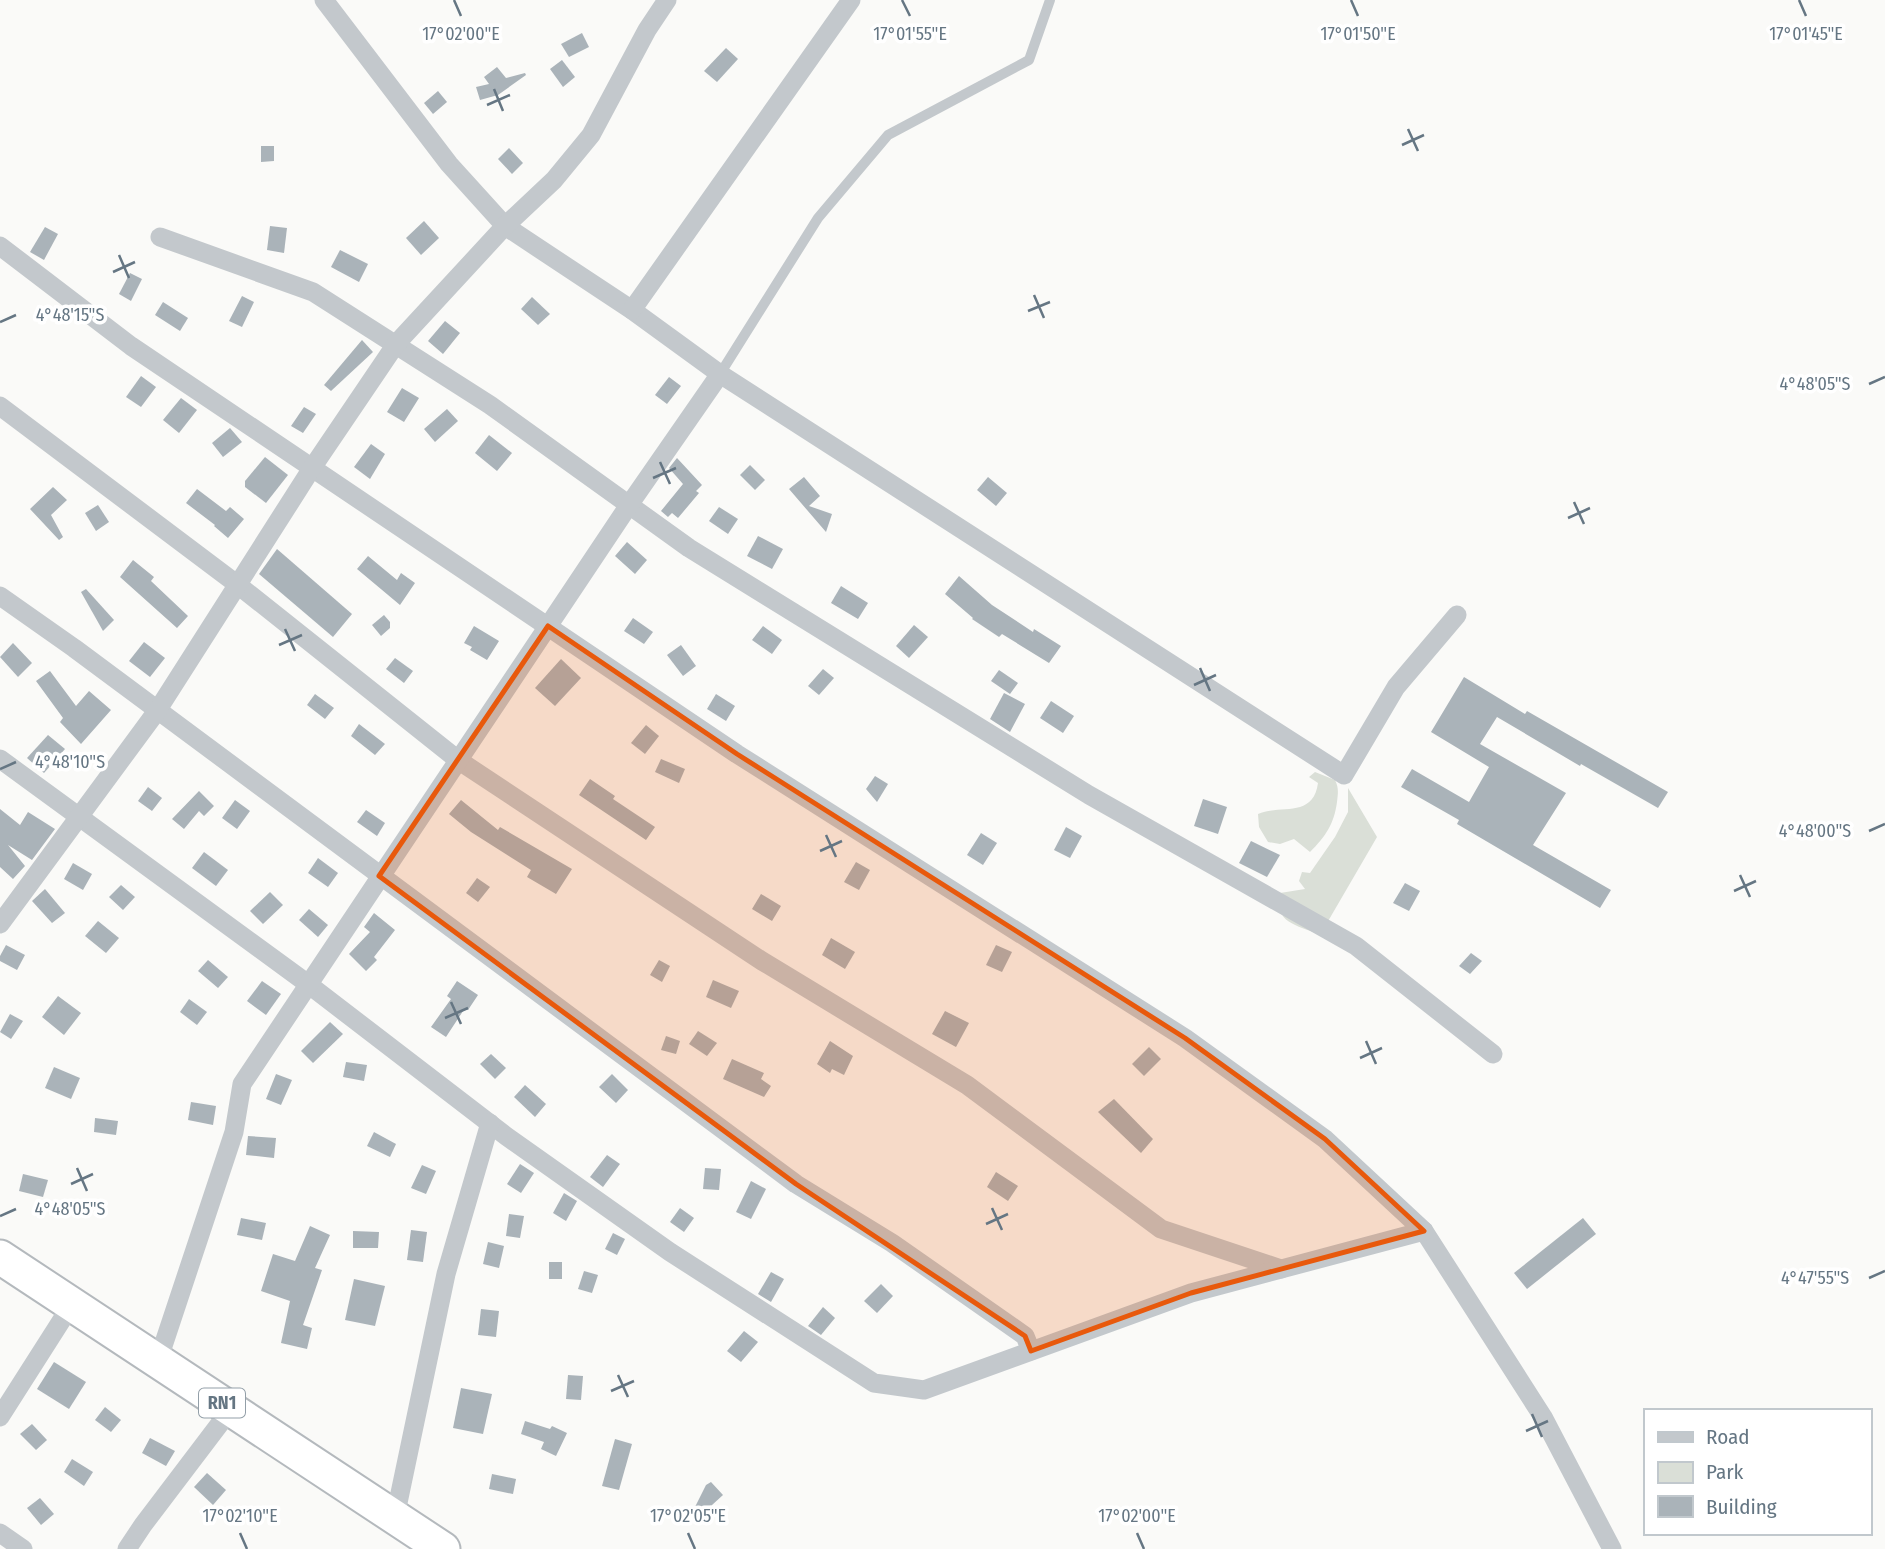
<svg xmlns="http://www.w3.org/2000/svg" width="1885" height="1549" font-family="'Fira Sans Condensed',sans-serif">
<rect width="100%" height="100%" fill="#fafaf8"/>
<g fill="#dadfd7">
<path d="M1315 772 1335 780C1339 788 1338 793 1337 802 1334 824 1326 836 1310 852L1294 839 1280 844 1268 842 1259 827 1258 814C1280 804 1313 819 1318 783L1309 777Z"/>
<path d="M1348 788 1377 837 1320 935C1296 924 1274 924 1280 893L1305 889 1299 881 1302 872 1310 873 1335 837 1348 812Z"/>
</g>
<g fill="#aab3b9">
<path d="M582 33 589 47 569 57 561 44Z"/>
<path d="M726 48 738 59 717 82 704 71Z"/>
<path d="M562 60 575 77 563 87 550 69Z"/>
<path d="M497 67 506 78 525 73 526 75 498 95 480 100 476 87 489 84 484 77Z"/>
<path d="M438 91 447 102 433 114 424 103Z"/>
<path d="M261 146H274V161L261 162Z"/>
<path d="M509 148 523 163 512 174 498 159Z"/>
<path d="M424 221 439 238 421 255 406 238Z"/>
<path d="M270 226 287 228 284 253 267 250Z"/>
<path d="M45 227 58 234 44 260 30 252Z"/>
<path d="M340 250 368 264 359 282 331 267Z"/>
<path d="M130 273 142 279 131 301 119 294Z"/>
<path d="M242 296 254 302 242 327 229 321Z"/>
<path d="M532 297 550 314 538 325 521 309Z"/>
<path d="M163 302 188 318 180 331 155 315Z"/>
<path d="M445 321 460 333 443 354 428 341Z"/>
<path d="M362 340 373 352 331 391 324 385Z"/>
<path d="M141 376 156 387 141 407 126 397Z"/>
<path d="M669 377 681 386 667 404 655 395Z"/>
<path d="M402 388 419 398 404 422 387 412Z"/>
<path d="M181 398 197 410 179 433 163 420Z"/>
<path d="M304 407 316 414 303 433 291 426Z"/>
<path d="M447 409 458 421 435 442 424 429Z"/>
<path d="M230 428 242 442 223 457 212 443Z"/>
<path d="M489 435 512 453 497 471 475 453Z"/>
<path d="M371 444 385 454 370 479 354 467Z"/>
<path d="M265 457 288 475 266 503 245 487V481Z"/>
<path d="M677 458 702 485 696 491 699 493 678 518 672 513 668 517 661 511 683 484 669 468Z"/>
<path d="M750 465 765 480 755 490 740 475Z"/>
<path d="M804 477 820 496 809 506 832 514 826 532 789 489Z"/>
<path d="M988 477 1007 493 996 506 977 490Z"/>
<path d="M53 487 67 500 51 515 63 537 59 540 30 509Z"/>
<path d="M197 489 226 511 230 507 244 519 228 538 214 526 215 525 186 503Z"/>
<path d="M98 505 109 522 96 531 85 513Z"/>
<path d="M719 507 738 519 728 534 709 521Z"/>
<path d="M758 536 783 549 772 569 747 556Z"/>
<path d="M627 542 647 560 635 574 615 556Z"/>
<path d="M277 549 352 614 333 637 259 574Z"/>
<path d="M368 556 397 580 401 573 415 583 400 605 357 569Z"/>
<path d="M133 560 154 577 151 581 188 616 177 628 120 577Z"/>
<path d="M959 576 992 605 1033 632 1034 629 1061 646 1049 663 1002 634 999 637 972 619 973 618 945 594Z"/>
<path d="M841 586 868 603 858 619 831 603Z"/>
<path d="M86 589 114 620 103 631 81 592Z"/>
<path d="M384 615 390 622V628L381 636 372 625Z"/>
<path d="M633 618 653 632 644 644 624 631Z"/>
<path d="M914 625 928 637 909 658 896 646Z"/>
<path d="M474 626 499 641 487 660 470 650 472 647 464 643Z"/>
<path d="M763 626 782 640 772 654 752 640Z"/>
<path d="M144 642 165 658 150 677 129 661Z"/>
<path d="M13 643 32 663 18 677 0 657Z"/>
<path d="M681 645 696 666 683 676 667 655Z"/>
<path d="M395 658 413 671 404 683 386 669Z"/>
<path d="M561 659 581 678 555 706 535 688Z"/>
<path d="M823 669 834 678 819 695 808 686Z"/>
<path d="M999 670 1018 683 1010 694 991 681Z"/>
<path d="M50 671 76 706 89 691 111 710 81 744 60 722 63 718 36 681Z"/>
<path d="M1464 677 1525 714 1527 711 1668 792 1658 808 1581 764 1580 766 1497 717 1480 744 1566 793 1533 845 1611 890 1600 908 1457 824 1459 820 1401 787 1412 769 1469 802 1489 767 1431 732Z"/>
<path d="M1004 693 1025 704 1010 732 990 719Z"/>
<path d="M315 694 334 708 325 719 307 705Z"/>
<path d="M716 694 735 706 726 721 707 709Z"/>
<path d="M1051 701 1074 716 1063 733 1040 718Z"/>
<path d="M359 724 385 744 375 755 351 736Z"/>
<path d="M646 725 659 736 645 754 631 743Z"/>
<path d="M48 735 65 749 44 773 27 758Z"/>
<path d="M661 759 685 769 679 783 655 772Z"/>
<path d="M875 776 888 784 877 802 866 789Z"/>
<path d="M590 779 615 796 613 799 655 827 646 840 579 795Z"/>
<path d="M148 787 162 798 152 811 138 801Z"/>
<path d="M199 791 214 806 204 816 199 811 184 829 172 819Z"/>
<path d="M1203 799 1227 807 1218 834 1194 826Z"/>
<path d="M235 800 250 811 237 829 222 818Z"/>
<path d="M461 800 498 830 500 827 572 869 556 894 527 877 531 870 471 832 449 814Z"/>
<path d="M0 809 20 825 28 812 55 829 32 860 8 845 25 866 13 879 0 867Z"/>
<path d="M366 810 385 823 377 836 357 822Z"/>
<path d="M1066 827 1082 836 1070 858 1054 850Z"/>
<path d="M981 833 997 843 983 865 967 855Z"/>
<path d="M1251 841 1280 855 1267 877 1239 863Z"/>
<path d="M204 852 228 870 216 886 192 868Z"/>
<path d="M318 858 338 873 328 887 308 873Z"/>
<path d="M856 862 870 870 859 890 844 882Z"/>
<path d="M73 863 92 874 83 890 64 879Z"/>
<path d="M477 878 490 887 478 902 466 893Z"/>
<path d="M1405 883 1420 891 1409 911 1393 903Z"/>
<path d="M121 885 135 897 123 910 109 897Z"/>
<path d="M45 889 65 913 52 923 32 901Z"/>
<path d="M270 892 283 905 263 924 250 911Z"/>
<path d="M761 894 781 906 772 921 752 909Z"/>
<path d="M309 909 328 925 318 937 299 920Z"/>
<path d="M374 913 395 930 374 957 377 960 366 971 349 954 370 932 364 927Z"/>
<path d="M98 921 119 938 106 953 85 936Z"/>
<path d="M831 938 855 952 845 969 822 955Z"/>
<path d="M6 945 25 955 17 970 0 961V956Z"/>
<path d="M996 945 1012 952 1002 972 986 965Z"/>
<path d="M1471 953 1482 961 1470 974 1459 966Z"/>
<path d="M208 960 228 977 218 988 198 971Z"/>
<path d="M659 960 670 966 662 982 650 975Z"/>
<path d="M713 980 739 991 731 1008 706 997Z"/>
<path d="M262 981 281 994 266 1015 247 1001Z"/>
<path d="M457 981 478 995 468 1010 465 1008 446 1037 431 1027 451 999 447 996Z"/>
<path d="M58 996 81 1013 64 1035 42 1017Z"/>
<path d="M189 999 207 1012 197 1025 180 1012Z"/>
<path d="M945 1011 969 1023 956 1047 932 1034Z"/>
<path d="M10 1014 23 1021 11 1039 0 1032Z"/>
<path d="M330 1022 343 1034 313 1063 301 1051Z"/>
<path d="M698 1031 717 1043 707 1056 689 1044Z"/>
<path d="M666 1036 680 1041 676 1054 661 1050Z"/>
<path d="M830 1041 853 1056 844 1075 832 1069 830 1073 817 1064Z"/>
<path d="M1149 1047 1161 1059 1144 1076 1132 1064Z"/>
<path d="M491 1054 506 1068 495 1079 480 1064Z"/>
<path d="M732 1059 764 1073 761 1079 771 1086 764 1097 723 1079Z"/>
<path d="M346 1062 367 1065 364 1081 343 1077Z"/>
<path d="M54 1067 80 1078 71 1099 45 1088Z"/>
<path d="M276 1074 292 1080 281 1105 266 1099Z"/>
<path d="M612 1074 628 1090 616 1103 599 1087Z"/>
<path d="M525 1085 546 1104 535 1117 514 1097Z"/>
<path d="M1114 1099 1153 1139 1141 1153 1098 1112Z"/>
<path d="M191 1102 216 1106 213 1125 188 1120Z"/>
<path d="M95 1118 118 1121 116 1135 94 1132Z"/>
<path d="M374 1132 396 1144 390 1157 367 1146Z"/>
<path d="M248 1136 276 1138 274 1158 246 1155Z"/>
<path d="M607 1155 620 1164 603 1187 590 1177Z"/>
<path d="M520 1164 534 1173 521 1193 507 1184Z"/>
<path d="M422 1165 436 1171 426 1194 411 1188Z"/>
<path d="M705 1168 721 1169 719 1190 703 1189Z"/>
<path d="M996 1172 1018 1186 1008 1201 987 1187Z"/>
<path d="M23 1174 48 1180 43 1197 19 1191Z"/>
<path d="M751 1181 766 1189 751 1219 736 1212Z"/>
<path d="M564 1193 577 1201 566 1221 553 1213Z"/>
<path d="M680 1208 694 1218 684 1232 670 1222Z"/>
<path d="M509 1214 524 1216 520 1238 506 1236Z"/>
<path d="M241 1218 266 1223 262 1240 237 1235Z"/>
<path d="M1583 1218 1596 1234 1527 1289 1514 1273Z"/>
<path d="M310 1226 330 1235 315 1268 322 1270 303 1325 312 1328 307 1349 281 1343 290 1301 261 1291 273 1254 295 1261Z"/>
<path d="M411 1230 427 1232 423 1262 407 1260Z"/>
<path d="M353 1231 379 1232 378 1248H353Z"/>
<path d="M613 1233 625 1239 617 1255 605 1249Z"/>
<path d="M488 1242 504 1246 499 1268 483 1264Z"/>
<rect x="549" y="1262" width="13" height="17"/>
<path d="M584 1271 598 1275 592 1293 578 1289Z"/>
<path d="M771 1272 784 1279 771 1302 758 1294Z"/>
<path d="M354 1279 385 1286 375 1326 345 1320Z"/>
<path d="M881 1284 893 1296 877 1313 864 1301Z"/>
<path d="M823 1307 835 1318 821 1335 808 1326Z"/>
<path d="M481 1309 499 1311 496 1337 478 1335Z"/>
<path d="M744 1331 758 1342 741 1362 727 1351Z"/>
<path d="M54 1362 86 1382 69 1409 37 1389Z"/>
<path d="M568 1375 583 1376 581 1400 566 1399Z"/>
<path d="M461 1388 492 1394 483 1434 453 1428Z"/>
<path d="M105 1407 121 1420 111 1432 95 1420Z"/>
<path d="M525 1421 550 1429 552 1426 567 1433 556 1456 541 1449 544 1442 521 1434Z"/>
<path d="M32 1424 47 1440 36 1450 20 1434Z"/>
<path d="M150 1438 175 1451 166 1466 142 1453Z"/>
<path d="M615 1439 632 1444 619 1490 602 1486Z"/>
<path d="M72 1459 93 1472 84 1486 64 1472Z"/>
<path d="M207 1473 226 1490 213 1505 194 1487Z"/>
<path d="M492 1474 516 1479 513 1494 489 1489Z"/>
<path d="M711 1482 723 1495 712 1505 707 1515 694 1509 706 1485Z"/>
<path d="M40 1498 54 1514 41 1525 27 1508Z"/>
</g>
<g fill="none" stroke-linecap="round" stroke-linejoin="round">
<defs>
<path id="trunk" d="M0 1257 443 1549"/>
</defs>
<use href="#trunk" stroke="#b4b9bd" stroke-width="37"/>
<path stroke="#c3c8cc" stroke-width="10" d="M720 374 818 218 888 135 1029 60 1050 0"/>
<g stroke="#c3c8cc" stroke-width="19">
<path d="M324 0 449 164 505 226 632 310 720 374 1344 775 1396 687 1457 615"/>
<path d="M160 237 313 292 490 405 689 548 1089 795 1356 946 1493 1054"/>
<path d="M0 246 131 346 737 754 1185 1038 1325 1139 1424 1231 1543 1417 1612 1549"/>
<path d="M632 310 851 0"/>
<path d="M0 406 238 585 458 760 762 961 967 1085 1161 1229 1281 1269"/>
<path d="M0 596 74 648 796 1184 892 1243 1025 1336 1031 1351"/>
<path d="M0 759 308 984 506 1136 670 1252 874 1383 924 1390 1191 1293 1424 1231"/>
<path d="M0 924 157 711 312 468 396 344 505 226 554 180 591 135 647 30 667 0"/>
<path d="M158 1361 234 1132 242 1084 629 505 720 374"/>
<path d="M0 1417 72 1304"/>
<path d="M395 1517 446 1274 490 1123"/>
<path d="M0 1533 23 1549"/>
<path d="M127 1549 143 1525 231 1409"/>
</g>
<use href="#trunk" stroke="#fff" stroke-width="33"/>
</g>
<path fill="#e8590c" fill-opacity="0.2" stroke="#e8590c" stroke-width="5" stroke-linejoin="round" d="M548 626 737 754 1185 1038 1325 1139 1424 1231 1191 1293 1031 1351 1025 1336 796 1184 379 876Z"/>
<path fill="none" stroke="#657683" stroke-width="2.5" d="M454 0 461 16M902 0 910 16M1351 0 1358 16M1799 0 1806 16M494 89 503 111M487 105 510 95M1408 129 1418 151M1402 145 1424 135M119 255 129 278M113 272 135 262M1034 295 1044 318M1028 311 1050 302M0 322 16 315M1869 384 1885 377M660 462 670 484M653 478 676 468M1574 502 1584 524M1568 518 1590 508M285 629 295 651M279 645 302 635M1200 668 1210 691M1194 685 1216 675M0 769 16 762M1869 831 1885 824M826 835 836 857M820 851 842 841M1740 875 1750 897M1734 891 1756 881M451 1002 461 1024M445 1018 468 1008M1366 1041 1376 1064M1360 1058 1382 1048M77 1168 87 1191M71 1184 93 1174M992 1208 1002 1230M0 1216 16 1209M986 1224 1008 1214M1869 1278 1885 1271M618 1375 628 1397M611 1391 634 1381M1532 1414 1542 1437M1526 1431 1548 1421M240 1533 247 1549M688 1533 695 1549M1137 1533 1144 1549"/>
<g text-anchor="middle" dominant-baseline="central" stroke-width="7" stroke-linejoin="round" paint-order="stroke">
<rect fill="#fff" stroke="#939fa8" stroke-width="2" x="199" y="1388.5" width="46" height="29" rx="5"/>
<g font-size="18" font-weight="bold" fill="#657683">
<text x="222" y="1403">RN1</text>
</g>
</g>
<g font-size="18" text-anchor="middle" fill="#657683" stroke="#fff" stroke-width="7" stroke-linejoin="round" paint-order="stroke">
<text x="461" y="40">17°02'00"E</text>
<text x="910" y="40">17°01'55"E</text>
<text x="1358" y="40">17°01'50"E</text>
<text x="1806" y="40">17°01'45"E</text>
<text x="70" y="321">4°48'15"S</text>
<text x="1815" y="390">4°48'05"S</text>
<text x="70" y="768">4°48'10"S</text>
<text x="1815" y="837">4°48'00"S</text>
<text x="70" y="1215">4°48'05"S</text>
<text x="1815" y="1284">4°47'55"S</text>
<text x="240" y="1522">17°02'10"E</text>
<text x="688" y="1522">17°02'05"E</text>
<text x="1137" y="1522">17°02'00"E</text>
</g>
<rect x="1644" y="1409" width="228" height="126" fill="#ffffff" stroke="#c1c8cd" stroke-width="2"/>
<rect x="1658" y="1432" width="35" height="10" fill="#c3c8cc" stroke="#c1c8cd" stroke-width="2"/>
<text x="1706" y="1444" font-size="21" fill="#657683">Road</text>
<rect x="1658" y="1462" width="35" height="21" fill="#dadfd7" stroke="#c1c8cd" stroke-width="2"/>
<text x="1706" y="1479" font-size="21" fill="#657683">Park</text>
<rect x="1658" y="1496" width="35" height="21" fill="#aab3b9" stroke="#c1c8cd" stroke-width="2"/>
<text x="1706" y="1514" font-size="21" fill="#657683">Building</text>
</svg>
